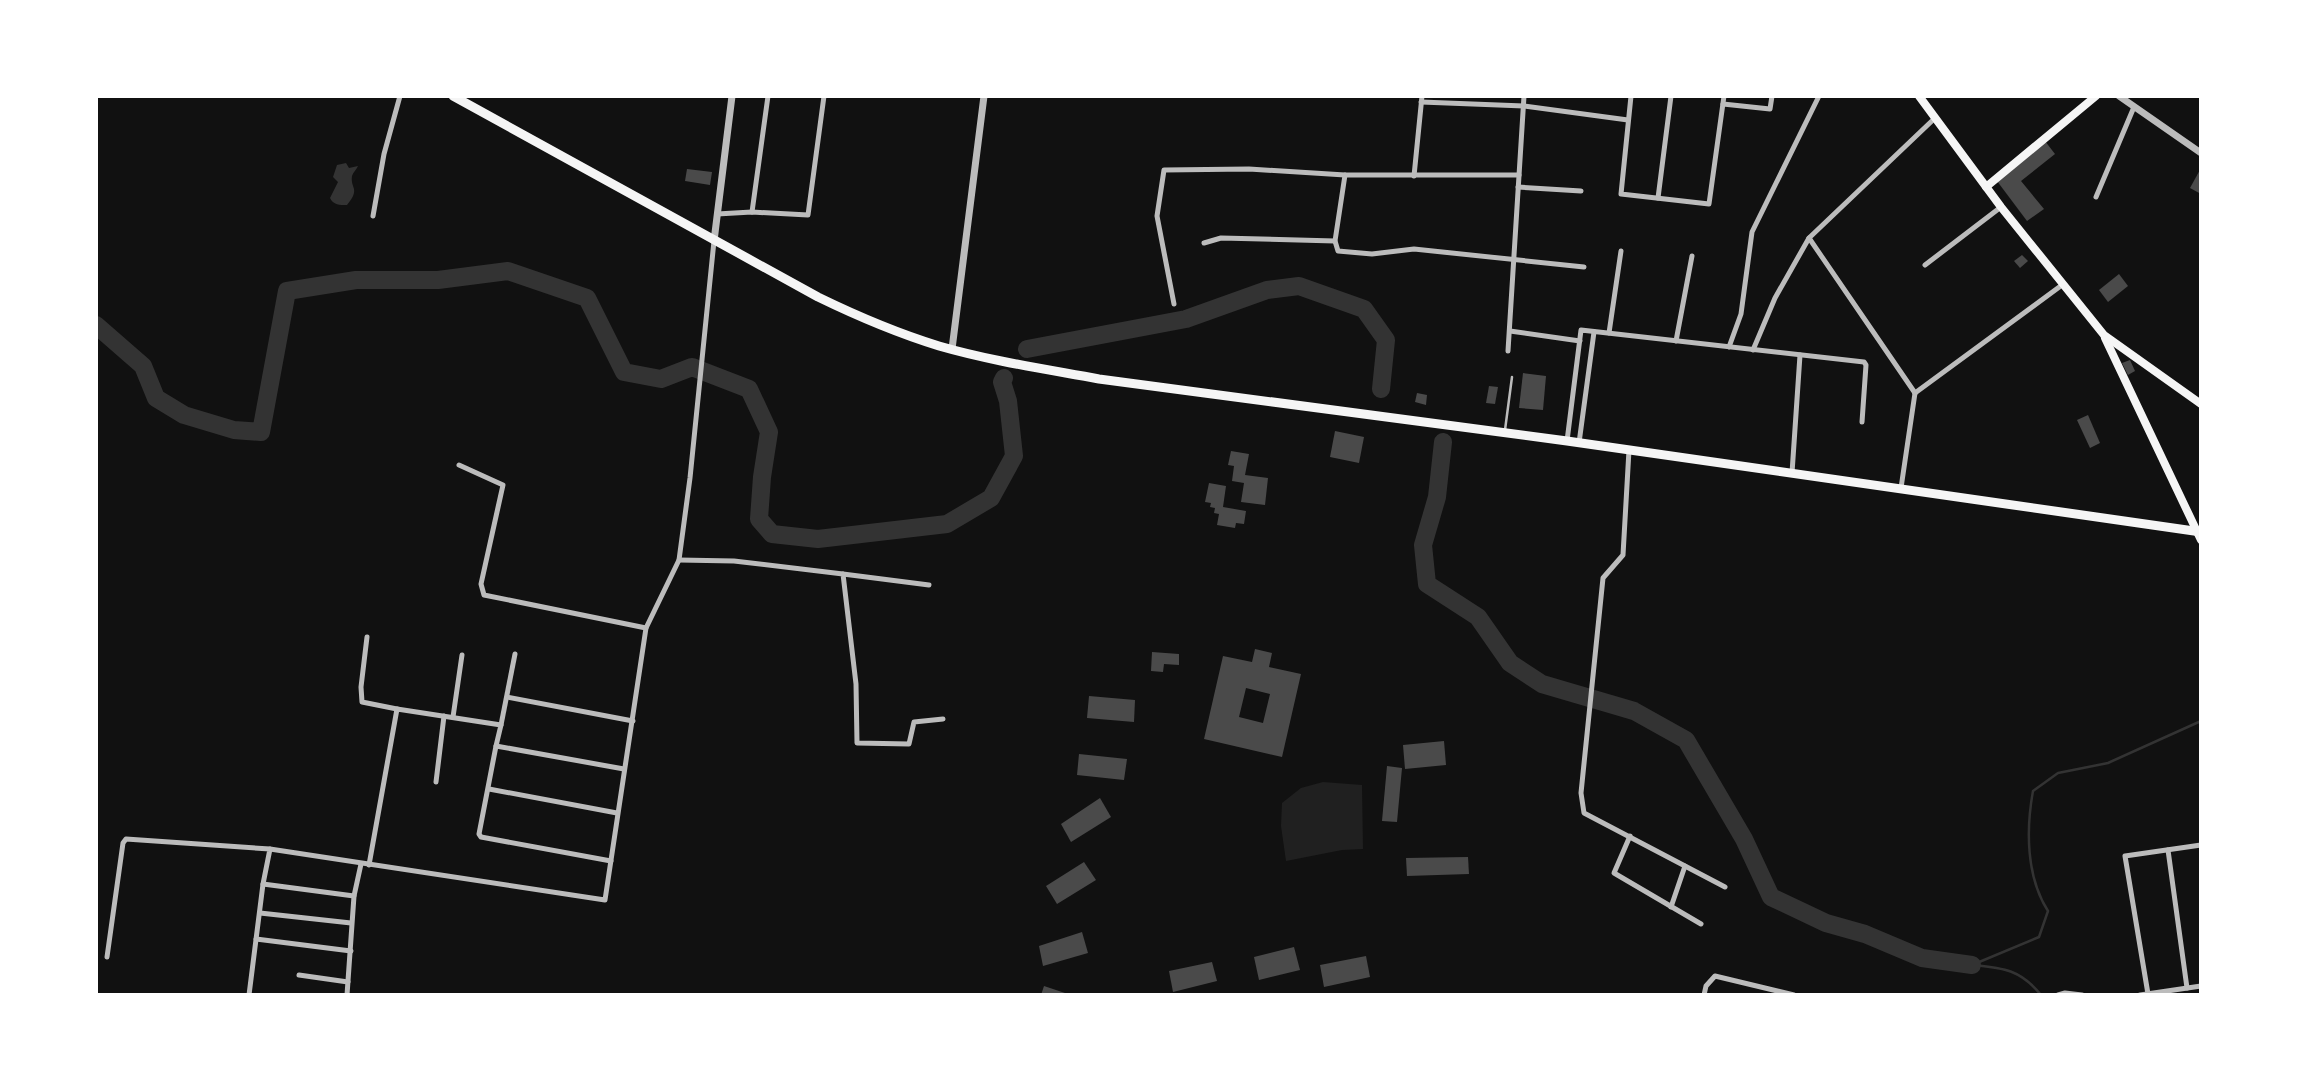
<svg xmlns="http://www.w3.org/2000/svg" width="2297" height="1091" font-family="Mulish,sans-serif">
<rect width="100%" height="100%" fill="#111"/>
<path fill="#202020" d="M1323 782 1362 785 1363 849 1342 850 1286 861 1281 826 1282 803 1301 788Z"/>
<path fill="#333" d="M346 163 349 168 358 166C357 169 353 172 352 176 350 189 361 188 347 205 340 205 333 205 330 198L338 182 333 177 337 165Z"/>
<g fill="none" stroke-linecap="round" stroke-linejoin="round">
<g stroke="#333" stroke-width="2.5">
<path d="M1972 965 2039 937 2048 911C2026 877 2026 829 2033 791L2058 773 2108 763 2201 721"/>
<path d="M1974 965C2004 968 2021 970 2041 995"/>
</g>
<g stroke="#333" stroke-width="18">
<path d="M96 325 143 366 156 398 184 415 234 430 261 432 287 291 356 280H438L508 271 587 298 624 372 661 379 692 367 749 389 769 432 762 477 759 519 772 534 818 539 947 524 991 498 1014 456 1008 401 1002 382 1004 378"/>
<path d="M1027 349 1186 319 1267 290 1299 286 1364 309 1386 340 1381 389"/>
<path d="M1443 442 1437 497 1423 545 1427 584 1478 617 1510 663 1542 684 1634 711 1686 740 1744 839 1771 897 1826 923 1865 934 1922 958 1972 965"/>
</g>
</g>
<g fill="#4a4a4a" fill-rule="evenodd">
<path d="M2045 141 2055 154 2021 181 2044 209 2027 221 1997 181Z"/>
<path d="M2201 168V194L2190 188Z"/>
<path d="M687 169 712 172 710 185 685 181Z"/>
<path d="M2022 255 2028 261 2020 268 2014 261Z"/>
<path d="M2119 274 2128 286 2108 302 2099 290Z"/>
<path d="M2130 360 2135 371 2128 375 2122 363Z"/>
<path d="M1523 373 1546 376 1543 410 1519 408Z"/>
<path d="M1489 386 1498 387 1495 404 1486 403Z"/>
<path d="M1417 393 1427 395 1426 405 1415 402Z"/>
<path d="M2088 415 2100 443 2090 448 2077 420Z"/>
<path d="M1335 431 1364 437 1359 463 1330 457Z"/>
<path d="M1231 451 1249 454 1245 475 1268 478 1265 505 1241 502 1244 483 1232 481 1234 466 1228 465Z"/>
<path d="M1209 483 1226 486 1223 507 1246 511 1244 524 1236 523 1235 528 1217 525 1219 514 1214 513 1215 508 1210 507 1211 503 1205 502Z"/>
<path d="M1255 649 1272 653 1269 667 1301 674 1282 757 1204 739 1223 656 1252 662ZM1246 688 1270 694 1263 723 1239 717Z"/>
<path d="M1152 652 1179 654V665L1164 664 1163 672 1151 671Z"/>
<path d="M1089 696 1135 700 1134 722 1087 718Z"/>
<path d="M1444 741 1446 765 1405 769 1403 745Z"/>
<path d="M1079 754 1127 759 1124 780 1077 775Z"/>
<path d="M1387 766 1402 768 1397 822 1382 821Z"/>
<path d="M1100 798 1111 817 1071 842 1061 824Z"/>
<path d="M1468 857 1469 874 1407 876 1406 858Z"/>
<path d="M1084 862 1096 880 1057 904 1046 886Z"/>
<path d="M1082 932 1088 953 1043 966 1039 946Z"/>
<path d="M1294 947 1300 970 1259 980 1254 957Z"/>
<path d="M1366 956 1370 977 1324 987 1320 965Z"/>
<path d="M1212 962 1217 981 1173 992 1169 971Z"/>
<path d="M1044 986 1068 994V995H1041Z"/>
</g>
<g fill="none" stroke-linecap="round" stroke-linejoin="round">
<path stroke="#bcbcbc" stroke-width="2.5" d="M1505 430 1512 377"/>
<g stroke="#bcbcbc" stroke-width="5">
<path d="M1631 96 1621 194 1709 204 1724 96"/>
<path d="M1421 102 1524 106 1628 120"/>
<path d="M1723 104 1770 109 1772 96"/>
<path d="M1345 175 1335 241 1338 251 1372 254 1414 249 1584 267"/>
<path d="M1414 176 1422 96"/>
<path d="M1518 187 1581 191"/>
<path d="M2096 197 2134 107"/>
<path d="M1658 198 1671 96"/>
<path d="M752 212 768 96"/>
<path d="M717 214 752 212 808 215 824 96"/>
<path d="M373 216 384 154 400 96"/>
<path d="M1809 238 1915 393"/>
<path d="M1204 243 1221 238 1335 241"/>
<path d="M1925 265 2001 207"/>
<path d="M1174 304 1157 216 1164 170 1249 169 1345 175H1519"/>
<path d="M1510 331 1580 341"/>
<path d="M1609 333 1621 251"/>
<path d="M1676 341 1692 256"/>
<path d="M1729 347 1741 314 1752 232 1819 96"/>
<path d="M1753 350 1775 298 1809 238 1935 118"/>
<path d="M1508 351 1524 96"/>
<path d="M1915 393 2062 285"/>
<path d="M1567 441 1581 330 1864 362 1866 365 1862 422"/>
<path d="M1579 443 1594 332"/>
<path d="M1629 450 1623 555 1603 578 1581 793 1584 813 1725 887"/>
<path d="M459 465 503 485 481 584 484 595 646 628"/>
<path d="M1792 473 1800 355"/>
<path d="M1901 488 1915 393"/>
<path d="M679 560 734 561 843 574 856 684 857 743 909 744 914 722 943 719"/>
<path d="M843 574 929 585"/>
<path d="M367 637 361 687 362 702 397 709"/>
<path d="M507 697 633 721"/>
<path d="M453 717 462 655"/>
<path d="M501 725 515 654"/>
<path d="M436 782 444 716"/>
<path d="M489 789 617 813"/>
<path d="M1630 836 1614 873 1701 924"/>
<path d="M270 849 605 900 646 628 679 560 690 478 714 241"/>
<path d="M2168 850 2187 988"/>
<path d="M611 861 481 837 479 834 496 746 624 769"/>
<path d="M369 865 397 709 501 725 496 746"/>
<path d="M263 884 354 896"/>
<path d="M1671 907 1685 866"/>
<path d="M260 913 351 923"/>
<path d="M256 939 351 951"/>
<path d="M107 957 123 843 126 839 270 849 263 884 249 995"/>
<path d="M299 975 348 982"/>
<path d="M2148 994 2125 856 2201 845"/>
<path d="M347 995 354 896 361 864"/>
<path d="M1704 995 1706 986 1715 976 1794 995"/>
<path d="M2058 995 2065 993 2082 995"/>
<path d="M2140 995 2201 986"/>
</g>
<g stroke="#bcbcbc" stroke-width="7">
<path d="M2119 96 2201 153"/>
<path d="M714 241 732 96"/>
<path d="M952 349 984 96"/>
</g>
<g stroke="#f5f5f5" stroke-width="8">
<path d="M1919 96 2001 207 2104 335 2201 404"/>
<path d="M1986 187 2096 96"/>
<path d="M2105 338 2201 540"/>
</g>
<path stroke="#f5f5f5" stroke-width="9" d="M453 96 818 297C857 316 897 333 939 346 991 361 1045 369 1099 379L1567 441 2201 532"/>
</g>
<rect width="2297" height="1091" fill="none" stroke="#ffffff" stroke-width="196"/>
</svg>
